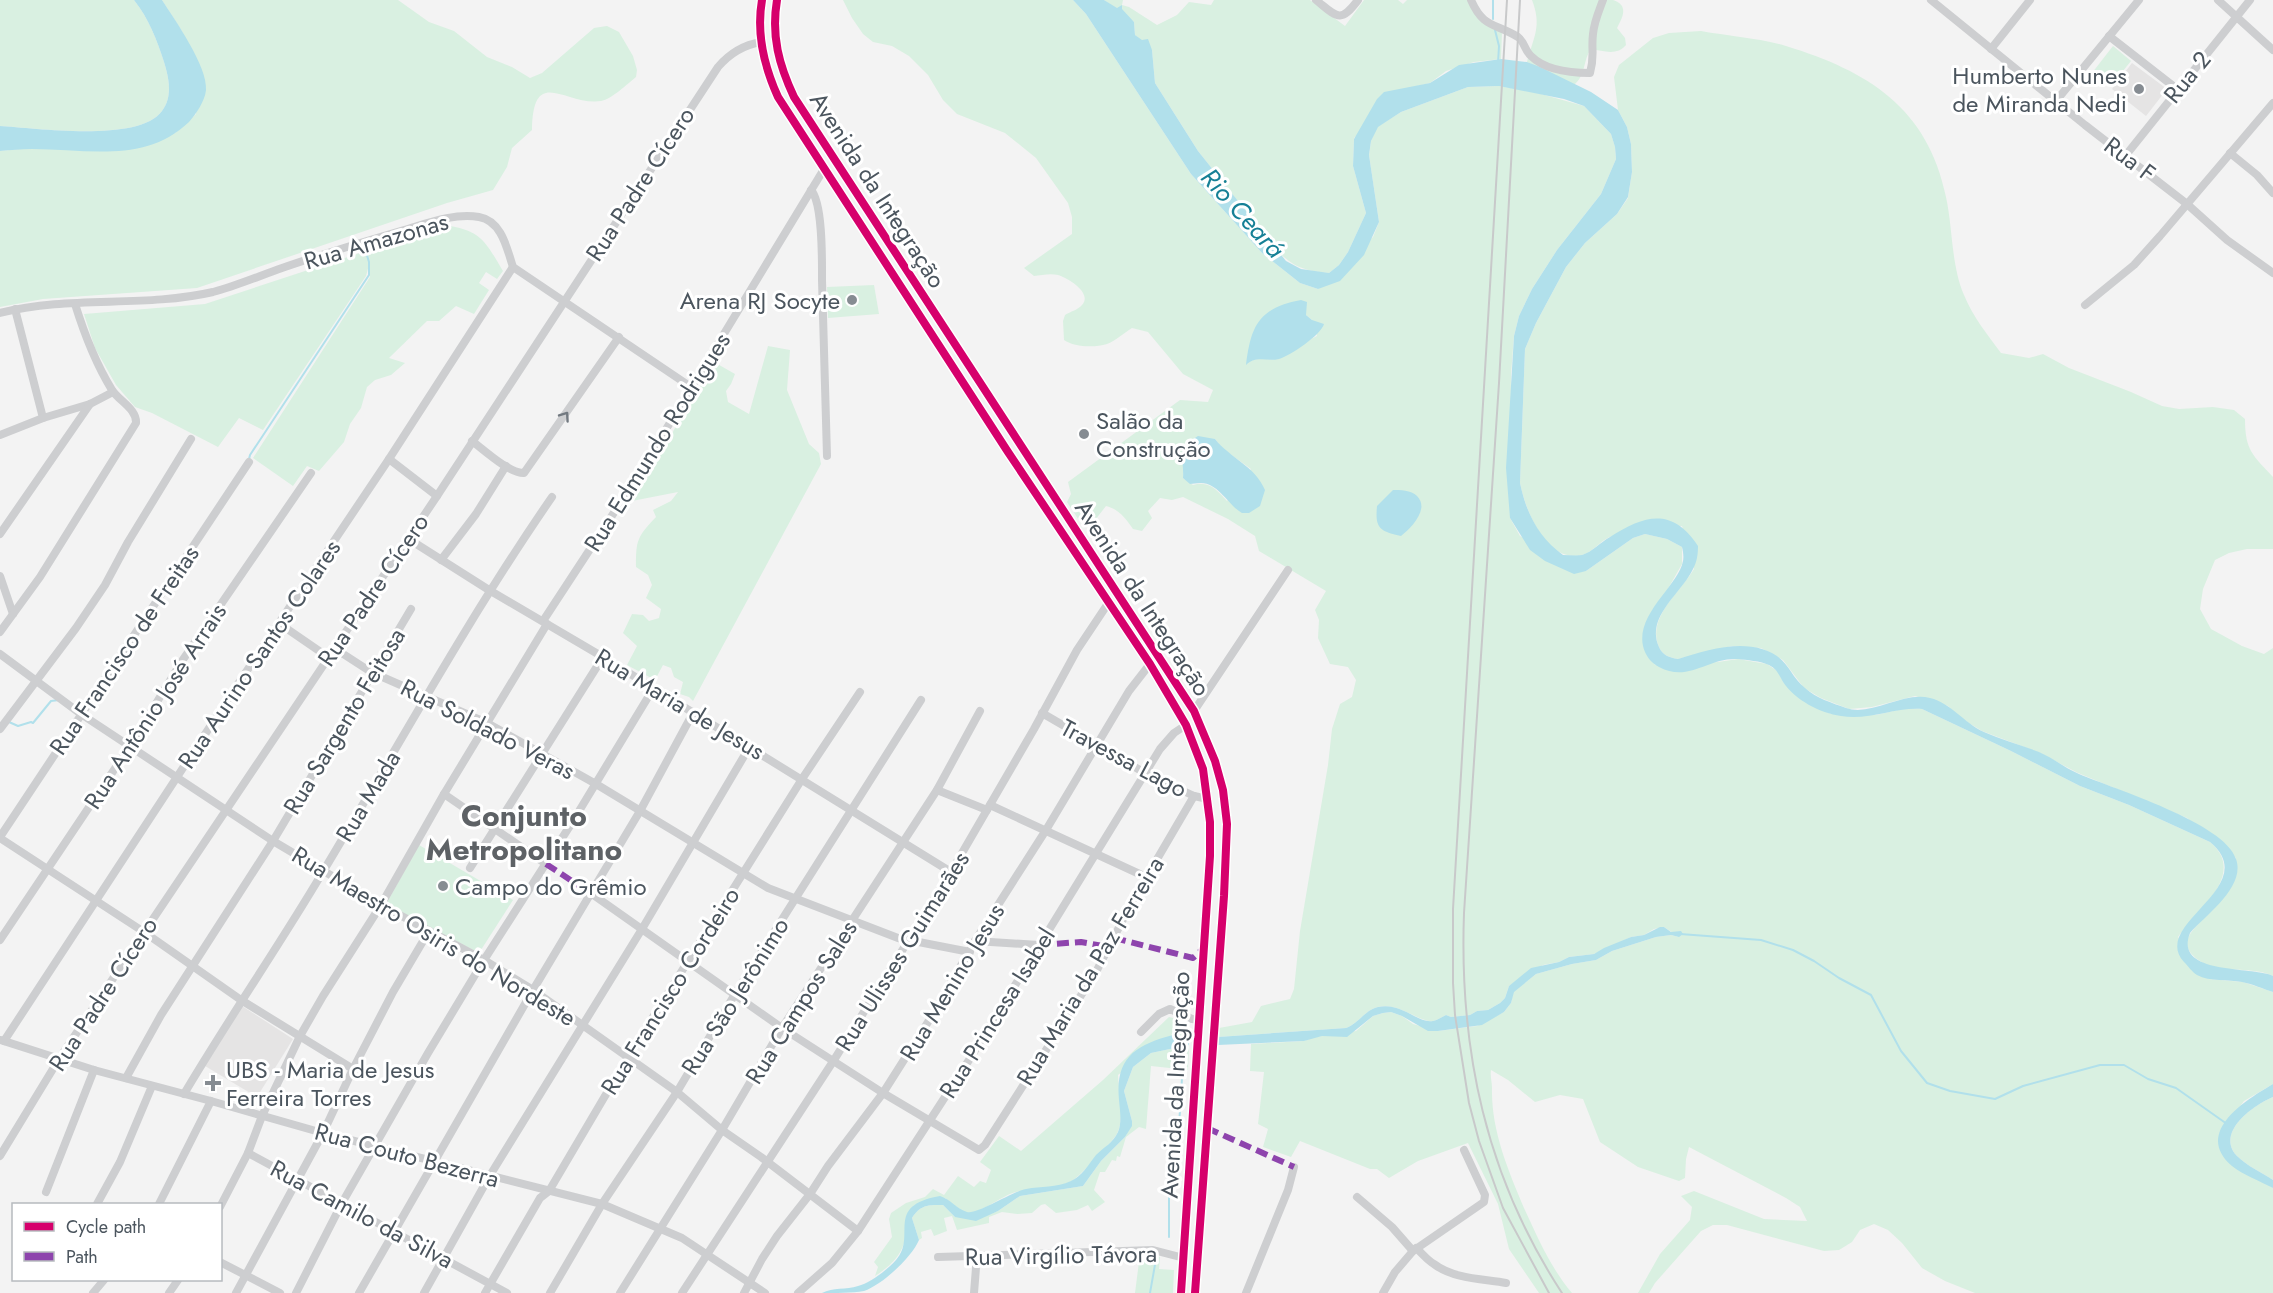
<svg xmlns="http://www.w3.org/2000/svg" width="2273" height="1293" font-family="Jost,sans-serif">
<rect width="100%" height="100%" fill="#f3f3f3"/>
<g fill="#e5e4e4">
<path d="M2132 63 2167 89 2146 116 2112 89Z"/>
<path d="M242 1006 293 1039 257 1097 205 1066Z"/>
</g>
<g fill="#d9f0e1" fill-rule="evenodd">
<path d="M0 0H134C149 19 157 40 164 62 169 78 173 97 162 111 139 143 35 128 0 126Z"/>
<path d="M162 0H398L429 22 454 31 487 57 512 67 530 78 542 73 594 28 607 26 619 32 633 56 637 70 636 77C627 84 612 99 601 101 565 106 533 64 532 130L512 148 507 167 493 190 447 203 197 288 43 299 0 307V151L175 133 196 114 183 33Z"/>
<path d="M843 0H1073L1086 14 1191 174 1262 253 1300 283 1318 289 1373 237 1379 222 1369 155 1371 141 1377 127 1401 112 1468 87 1499 86 1534 92 1584 106 1611 134 1615 147 1616 159 1601 194 1557 250 1532 289 1519 316 1514 336 1511 374 1510 518 1520 536 1586 571 1633 538 1645 534 1667 539 1682 547V564L1643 633 1655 665 1718 662 1738 659 1767 664 1779 672 1783 682 1801 699 1831 714 1876 715 1906 708 1922 709 2011 751 2080 786 2129 805 2210 842C2248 874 2197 910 2178 937L2209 979 2243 982 2273 992V1084L2244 1101 2219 1134V1143L2224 1157 2273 1188V1293H1975L1945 1281 1922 1268 1902 1243 1888 1230 1874 1224 1860 1230 1852 1242 1839 1250 1824 1251 1727 1225H1713L1701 1231 1655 1283 1649 1293H1638L1660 1254 1690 1220 1692 1207 1681 1196 1694 1191 1764 1219 1807 1221 1800 1207 1786 1198 1689 1147 1686 1159 1685 1178 1679 1181 1638 1167 1600 1142 1583 1099 1560 1095 1535 1102 1508 1080 1491 1070C1490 1076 1492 1082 1492 1088 1491 1130 1508 1170 1524 1208 1538 1238 1550 1267 1572 1293H1539L1509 1249 1498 1204 1468 1143 1418 1161 1389 1178 1377 1169H1370L1300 1141 1291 1157 1263 1147 1268 1129 1258 1124 1264 1072 1250 1071 1251 1044 1304 1041 1314 1037 1356 1031 1373 1016 1383 1013 1391 1012 1402 1016 1413 1024 1438 1031 1477 1026 1504 1012 1511 1003 1513 992 1536 974 1572 964 1596 960 1612 951 1656 937 1671 935 1679 937 1664 927 1654 929 1644 935 1631 937 1594 954 1569 957 1559 962 1543 965 1509 986 1505 998 1500 1003 1488 1010 1477 1011 1470 1015 1451 1017 1446 1015C1442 1017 1437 1020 1433 1021 1419 1023 1400 1002 1378 1007 1365 1010 1359 1023 1346 1028L1218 1037 1219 1028 1252 1022 1261 1006 1290 999 1294 989 1300 931 1328 765 1332 729 1340 704 1352 697 1356 680 1348 667 1330 664 1318 638 1319 620 1315 610 1326 591 1259 551 1255 536 1228 519 1183 497 1172 500 1160 498 1148 511 1152 518 1142 531 1133 529C1126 519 1119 509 1106 506L1092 524 1084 528 1067 502 1071 494 1068 482 1180 400 1208 402 1213 390 1183 374 1148 332 1132 328C1124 333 1115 341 1107 344 1094 348 1074 347 1064 340L1063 321 1065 315C1070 312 1079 309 1082 305 1093 293 1068 278 1058 275 1051 273 1041 275 1034 276L1024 268 1072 234V217L1068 203 1036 158 1005 133 957 114 943 100 928 75 909 56 892 46 873 42 863 34 852 18ZM1306 315 1312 320 1317 336C1303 342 1291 356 1275 359 1266 360 1261 357 1251 361ZM1215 439 1223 449 1251 469 1227 501C1217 490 1209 480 1193 485L1183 478 1184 468Z"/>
<path d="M1104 0H1123L1122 5 1129 7 1157 25 1177 15 1189 2 1211 5 1214 0H1310L1345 26 1364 0H1398L1403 4 1407 0H1469L1502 32 1501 59 1474 62 1446 71 1430 83 1409 88 1354 138 1353 166 1366 213 1348 252 1339 265 1329 273C1303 271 1291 266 1274 247L1198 151 1155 83 1152 50 1135 35 1134 22Z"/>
<path d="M1532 0H1613C1629 5 1623 17 1617 28L1625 38 1626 45C1617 56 1604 51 1591 49 1583 60 1586 75 1574 85L1527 62C1534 36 1542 26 1532 0Z"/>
<path d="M1701 31C1728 36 1759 38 1786 46 1868 71 1928 108 1946 197 1953 229 1951 265 1964 295 1973 317 1987 334 2001 353L2029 358 2043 354 2069 368 2131 392 2162 406 2179 409 2213 407 2234 410 2245 419C2245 451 2253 455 2273 477V549H2247L2229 553 2215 560 2203 589 2200 609 2211 629 2242 646 2264 654 2273 648V976C2257 968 2232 971 2213 967 2203 964 2187 955 2187 943 2188 933 2196 927 2202 920 2215 900 2225 879 2236 858L2187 818 2078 773 2040 753 1982 731 1959 717 1948 706 1915 696 1872 707 1849 709 1821 698 1804 688 1783 660 1761 648 1732 646 1678 659C1670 658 1662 655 1659 647 1646 618 1681 591 1694 569L1682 526C1659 529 1636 531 1613 536 1602 538 1594 552 1582 555 1546 564 1525 509 1520 483L1525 349 1536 323 1566 267 1585 243 1617 214 1628 198 1632 172 1631 144 1627 127 1618 110 1614 77 1619 65 1653 38 1669 33Z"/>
<path d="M2113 46 2131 61 2110 87 2092 73Z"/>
<path d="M445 225C482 231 485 241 503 271L497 279 486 272 479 283 489 290 474 314 456 306 439 321H427L389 358 405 363 391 375 375 380 367 387 361 408 350 424 344 442 319 471 307 466 293 486 253 458 370 277 369 265 366 276 263 430 239 418 218 447 152 413 135 407 116 385 95 348 84 314 205 304Z"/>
<path d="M874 285 879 314 828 318 827 287Z"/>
<path d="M768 346 790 350 787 390 809 444 819 453 821 464 693 701 689 697 680 694 683 682 674 677 671 668 663 665 655 680 627 665 637 646 623 633 632 614 643 615 649 621 659 618 661 609 646 598 652 585 648 575 636 567C636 540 637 537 656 517L653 510 671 501 678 492 632 501 714 362 735 374 731 384 726 391 728 402 749 414Z"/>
<path d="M419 845 513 900 479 953 386 904Z"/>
<path d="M1169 1017 1181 1020 1190 1031 1189 1037 1173 1035 1118 1075C1119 1093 1125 1118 1117 1134 1114 1140 1078 1178 1072 1181 1053 1191 1030 1186 1010 1194 1000 1198 977 1215 968 1213 960 1211 952 1203 945 1198L913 1206C905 1240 907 1256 875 1276L878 1267 874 1262 892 1237 889 1219 891 1213 906 1203 925 1197 933 1189 944 1195 958 1176 974 1187 980 1181 986 1183 991 1170 980 1162 999 1136 1021 1151 1103 1080Z"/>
<path d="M1189 1045 1188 1070 1151 1066 1146 1129 1139 1127 1126 1137 1120 1157 1117 1156 1116 1161 1112 1160 1105 1172H1100L1094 1190 1105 1202 1092 1211 1088 1205 1077 1210 1056 1213 1045 1204 1041 1205 1032 1213 1017 1214 1002 1212 989 1217V1223L957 1230 952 1216 944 1218 947 1231 934 1236 931 1229 921 1232 922 1238 919 1240 912 1218C921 1204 929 1205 943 1205L955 1217 985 1216 998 1211 1020 1196 1083 1186 1101 1161 1125 1137 1131 1126 1132 1121 1124 1091 1133 1067 1151 1053Z"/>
<path d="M2273 1097V1180C2261 1172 2247 1166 2237 1156 2215 1132 2254 1105 2273 1097Z"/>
<path d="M1140 1254H1151L1160 1257 1159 1269 1174 1270 1173 1293H1135Z"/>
</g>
<g fill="#b1e0eb">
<path d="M134 0H162C175 20 208 67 206 90 205 101 196 114 189 122 145 164 87 149 32 149 21 149 11 150 0 151V126C35 128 139 143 162 111 173 97 169 78 164 62 157 40 149 19 134 0Z"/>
<path d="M1073 0H1104L1117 8 1122 5V9L1134 22 1135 35 1142 40 1148 39 1152 50 1155 83 1198 151 1286 261 1301 269 1329 273 1339 265 1348 252 1366 213 1353 166 1354 139 1377 99 1384 92 1430 83 1459 65 1501 59 1527 62 1540 67 1591 92 1618 110 1627 127 1631 144 1632 172 1628 197 1617 214 1585 243 1566 267 1536 323 1525 349 1520 483C1526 512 1538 537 1563 555 1569 555 1576 556 1582 555 1592 552 1601 542 1610 537 1645 515 1672 507 1698 546 1698 554 1697 562 1693 569 1682 593 1645 617 1659 647 1662 655 1670 658 1678 659 1704 651 1735 641 1762 649 1789 657 1788 674 1805 688 1816 698 1832 703 1846 708 1871 717 1903 691 1930 698 1951 703 1964 723 1984 732 2002 740 2021 745 2039 752 2053 758 2065 768 2079 774 2114 789 2225 823 2236 859 2246 887 2206 915 2190 933 2173 976 2253 966 2273 976V992C2263 989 2253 984 2242 982 2228 979 2210 982 2197 975 2192 972 2188 966 2184 962 2149 924 2264 887 2210 842L2129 805 2080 786 2011 751 1922 709C1895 707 1868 721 1841 716 1820 713 1795 700 1783 682 1779 675 1777 669 1769 665 1761 661 1746 660 1738 659 1708 657 1689 683 1659 667 1651 663 1645 655 1643 646 1636 613 1679 585 1683 561 1684 557 1683 551 1682 547L1667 539 1645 534 1633 538 1586 571 1574 574 1545 561 1530 550 1510 518 1506 468 1514 336 1519 316 1532 289 1557 250 1601 194 1616 159 1615 147 1611 134 1584 106 1564 99 1499 86 1468 87 1401 112 1378 127 1371 141 1369 155 1379 222 1364 255 1340 281 1318 289 1300 283 1262 253 1191 174 1086 14Z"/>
<path d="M1301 300 1307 302 1306 315 1312 320 1324 324C1321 335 1290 356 1279 359 1266 362 1257 355 1246 365 1251 325 1259 308 1301 300Z"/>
<path d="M1198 436 1215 439C1230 458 1255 466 1265 490L1260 506 1249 513H1242C1228 505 1218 482 1200 483 1196 483 1193 484 1190 484L1183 478C1184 466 1180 456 1184 445Z"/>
<path d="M1393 490C1400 490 1411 490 1417 496 1430 509 1411 528 1401 536 1379 531 1375 528 1377 506Z"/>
<path d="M1660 927H1664L1671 932 1681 931 1683 934 1679 937 1671 935 1656 937 1612 951 1596 960 1572 964 1536 974 1514 992 1511 1003 1504 1012 1482 1025 1438 1031H1428L1402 1016 1391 1012 1383 1013 1373 1016 1347 1037 1322 1036 1304 1041 1218 1045V1037L1346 1028C1359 1023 1365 1010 1378 1007 1402 1002 1418 1024 1433 1021 1437 1020 1442 1017 1446 1015L1451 1017 1470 1015 1477 1011 1488 1010 1500 1003 1505 998 1509 986 1531 968 1559 962 1569 957 1594 954 1604 948 1631 937 1644 935Z"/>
<path d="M1173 1035 1189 1037V1045L1151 1053 1133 1067 1124 1091 1132 1121V1126L1125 1137 1101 1161 1083 1186 1020 1196 998 1211 976 1221 955 1217 943 1205C929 1205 921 1204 912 1218L919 1240C912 1257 882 1285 864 1291 852 1293 835 1293 822 1293 833 1287 846 1290 858 1286 870 1283 887 1270 896 1260 918 1236 883 1206 940 1196 950 1199 957 1209 967 1212 977 1215 1011 1192 1026 1189 1041 1186 1056 1188 1071 1181 1081 1177 1089 1164 1096 1155 1104 1147 1113 1143 1118 1132 1122 1122 1120 1111 1119 1100 1115 1058 1135 1045 1173 1035Z"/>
<path d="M2273 1084V1097C2254 1105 2215 1132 2237 1156 2247 1166 2261 1172 2273 1180V1188C2260 1181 2243 1175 2232 1166 2193 1132 2246 1100 2273 1084Z"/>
</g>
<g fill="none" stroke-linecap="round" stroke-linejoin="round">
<g stroke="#b1e0eb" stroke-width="2">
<path d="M1493 19V0"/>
<path d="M1495 30 1499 46 1498 63"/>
<path d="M249 459 250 455 369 275V262L365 249"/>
<path d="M9 722 18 726 31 722 33 723 51 701 59 700"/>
<path d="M1680 934 1761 940 1793 950 1814 961 1839 978 1871 995 1901 1051 1927 1083 1950 1091 1995 1099 2023 1086 2100 1065H2124L2148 1079 2176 1088 2227 1124"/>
<path d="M1169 1237V1179L1177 1157 1184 1047"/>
<path d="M1150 1293 1156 1259"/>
</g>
<g stroke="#cdced0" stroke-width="8">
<path d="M1316 0C1337 17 1340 24 1358 0"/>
<path d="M1471 0C1483 28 1495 23 1518 37 1524 41 1525 51 1531 56 1545 70 1571 73 1590 73 1595 55 1591 50 1593 34 1594 22 1599 11 1603 0"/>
<path d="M1931 0 2085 125 2187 204 2227 240 2273 273"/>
<path d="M2218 0 2273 50"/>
<path d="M2109 36 2177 89"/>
<path d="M1991 49 2030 0"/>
<path d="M2056 101 2139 0"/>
<path d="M2230 153 2257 175 2273 193"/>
<path d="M2126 155 2250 0"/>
<path d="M811 190C823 203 822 261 822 280L827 456"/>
<path d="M2085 305 2134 265 2160 236 2273 103"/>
<path d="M15 309 43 418"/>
<path d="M0 313C69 295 143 308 213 292 236 286 259 276 282 268 322 254 363 242 404 230 428 223 454 213 479 217 502 221 507 249 513 267L691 387"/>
<path d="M0 435 43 418 90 404 113 392"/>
<path d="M472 441C484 450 510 474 524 473L619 337"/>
<path d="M389 459 437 496"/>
<path d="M0 534 90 404"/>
<path d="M407 538 489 590 603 657 951 872"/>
<path d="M441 560 476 514 506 466"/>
<path d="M0 576 13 614"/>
<path d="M543 621 634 482 824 169"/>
<path d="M280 624 328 657"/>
<path d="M0 632 40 577 136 423C137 409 119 401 112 390 96 364 84 333 75 304"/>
<path d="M334 648 371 672 487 723 596 784 768 888 898 938 970 952"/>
<path d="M0 654 81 714 273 841 381 905 484 960 533 990 677 1092 722 1130 761 1157 858 1231"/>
<path d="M1194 711 1288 570"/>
<path d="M1042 713 1145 773 1194 796 1208 799"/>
<path d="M0 729 76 628 105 585 128 542 191 439"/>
<path d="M937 790 987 810"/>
<path d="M444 794 546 864"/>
<path d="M990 805 1146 877"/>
<path d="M0 837 249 462"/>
<path d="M0 838 144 932 241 1000 353 1069"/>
<path d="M470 868 603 657"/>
<path d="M592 894 782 1028 883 1093 979 1150 985 1145 1096 972 1132 902 1194 796"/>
<path d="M0 940 130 746 182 661 311 473"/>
<path d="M975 941 1039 945"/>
<path d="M1141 1032 1159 1014 1170 1009 1192 1019 1200 1020"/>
<path d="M1 1040 94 1070 211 1101 323 1133 602 1204 682 1238 765 1293"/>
<path d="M4 1041 236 687 389 459 513 267"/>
<path d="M126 1078 161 1015 273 841 411 609"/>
<path d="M184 1094C229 1018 279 946 324 870 399 745 469 617 552 497"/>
<path d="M248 1153 507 1293"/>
<path d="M0 1156 59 1059 437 496 718 67C730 53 743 45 761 42"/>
<path d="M46 1192 94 1070"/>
<path d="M1357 1197 1392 1227 1413 1251"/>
<path d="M97 1204 120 1162 152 1086"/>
<path d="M159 1204 211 1101"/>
<path d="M220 1207 248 1153 262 1116 300 1036 323 996 381 905 444 794 547 624"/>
<path d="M1416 1248C1422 1253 1427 1260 1434 1264 1453 1279 1484 1279 1506 1283"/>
<path d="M938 1257 1153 1250 1184 1258"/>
<path d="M220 1262 280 1293"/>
<path d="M93 1293 104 1280"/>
<path d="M169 1293 178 1280"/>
<path d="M236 1293 323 1133 353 1069 393 992 429 931"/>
<path d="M296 1293 342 1203 428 1053 484 960 573 821 653 689"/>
<path d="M359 1293 533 990 640 811 693 713"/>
<path d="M424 1293 489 1177 642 929 750 746"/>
<path d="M485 1293 540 1198 549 1191 628 1057 802 779 860 692"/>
<path d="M550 1293 602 1204 677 1092 735 994 921 700"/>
<path d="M620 1293 722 1130 782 1028 937 790 980 711"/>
<path d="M682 1293 834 1060 951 872 1034 729 1077 650 1109 602"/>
<path d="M744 1293 762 1259 777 1236 810 1194 828 1166 883 1093 935 1011 975 941 1046 830 1129 691 1150 664"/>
<path d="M798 1293 832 1263 858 1231 971 1057 1160 749 1174 733 1186 725"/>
<path d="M974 1293 977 1255"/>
<path d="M1246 1293 1288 1190 1294 1167"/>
<path d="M1383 1293 1395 1272 1413 1251 1484 1202 1485 1195 1464 1150"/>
</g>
<g stroke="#c9cdcf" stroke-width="10">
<path d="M762 0C756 34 764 66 778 97L1008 452 1150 664 1186 725 1203 769 1210 822V856L1181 1293"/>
<path d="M777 0C771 36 779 65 794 97L1177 685 1194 711 1215 761 1223 790 1227 824 1224 896 1195 1293"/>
</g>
<g stroke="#c8c9ca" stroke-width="2">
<path d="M1507 0 1453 909V983L1455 1015 1469 1103 1479 1141 1503 1208 1549 1293"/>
<path d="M1520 0 1499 383 1464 913C1459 1050 1486 1177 1562 1293"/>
</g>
<g stroke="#8e44ad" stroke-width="6" stroke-dasharray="12 6" stroke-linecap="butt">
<path d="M546 864 592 894"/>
<path d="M1114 938 1193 958 1203 949"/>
<path d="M1039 945 1081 942 1109 947"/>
<path d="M1207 1128 1294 1167"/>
</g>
<defs>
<g id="cycleway">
<path d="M762 0C756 34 764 66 778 97L1008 452 1150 664 1186 725 1203 769 1210 822V856L1181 1293"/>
<path d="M777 0C771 36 779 65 794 97L1177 685 1194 711 1215 761 1223 790 1227 824 1224 896 1195 1293"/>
</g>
</defs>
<use href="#cycleway" stroke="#fff" stroke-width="11"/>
<use href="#cycleway" stroke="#d6006c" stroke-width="8"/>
</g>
<defs><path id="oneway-chevron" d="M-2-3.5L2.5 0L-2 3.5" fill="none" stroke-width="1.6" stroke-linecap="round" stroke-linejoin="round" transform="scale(1.5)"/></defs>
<use stroke="#727980" href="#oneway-chevron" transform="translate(565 416) rotate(-55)"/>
<g fill="#868c92" stroke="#fff" stroke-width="2">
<circle cx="2139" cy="89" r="6"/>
<circle cx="852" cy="300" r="6"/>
<circle cx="1084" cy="434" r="6"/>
<circle cx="443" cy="886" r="6"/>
<path d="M210 1074h6v6h6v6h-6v6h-6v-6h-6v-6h6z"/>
</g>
<g text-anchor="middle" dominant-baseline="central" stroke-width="6" stroke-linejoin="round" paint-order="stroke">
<g font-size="24" fill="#4b555e" stroke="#fff" text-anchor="start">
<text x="2127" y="75" text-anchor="end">Humberto Nunes<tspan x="2127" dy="28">de Miranda Nedi</tspan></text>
<text x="840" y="300" text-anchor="end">Arena RJ Socyte</text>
<text x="1096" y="420">Salão da<tspan x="1096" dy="28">Construção</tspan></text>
<text x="455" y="886">Campo do Grêmio</text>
<text x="226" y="1069">UBS - Maria de Jesus<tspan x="226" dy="28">Ferreira Torres</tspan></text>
</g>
<g font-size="24" fill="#4b555e" stroke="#fff">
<text transform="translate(2187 77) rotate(-51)">Rua 2</text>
<text transform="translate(2130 159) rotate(37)">Rua F</text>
<text transform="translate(640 184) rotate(-57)">Rua Padre Cícero</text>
<text transform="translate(878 190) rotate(57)">Avenida da Integração</text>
<text transform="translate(376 241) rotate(-16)">Rua Amazonas</text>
<text transform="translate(657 442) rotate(-58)">Rua Edmundo Rodrigues</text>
<text transform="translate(373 590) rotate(-56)">Rua Padre Cícero</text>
<text transform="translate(1143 598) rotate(57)">Avenida da Integração</text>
<text transform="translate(124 650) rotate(-56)">Rua Francisco de Freitas</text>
<text transform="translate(259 654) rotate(-56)">Rua Aurino Santos Colares</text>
<text transform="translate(680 704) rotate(31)">Rua Maria de Jesus</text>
<text transform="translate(155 706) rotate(-57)">Rua Antônio José Arrais</text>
<text transform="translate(344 721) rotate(-59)">Rua Sargento Feitosa</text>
<text transform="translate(488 729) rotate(27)">Rua Soldado Veras</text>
<text transform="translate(1124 758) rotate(28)">Travessa Lago</text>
<text transform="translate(368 796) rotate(-59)">Rua Mada</text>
<text transform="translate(434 936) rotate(31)">Rua Maestro Osiris do Nordeste</text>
<text transform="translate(902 951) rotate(-58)">Rua Ulisses Guimarães</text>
<text transform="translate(1090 971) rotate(-59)">Rua Maria da Paz Ferreira</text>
<text transform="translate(952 982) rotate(-59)">Rua Menino Jesus</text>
<text transform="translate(670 991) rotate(-58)">Rua Francisco Cordeiro</text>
<text transform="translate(103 994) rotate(-57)">Rua Padre Cícero</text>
<text transform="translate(735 996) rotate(-58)">Rua São Jerônimo</text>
<text transform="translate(801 1002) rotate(-58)">Rua Campos Sales</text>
<text transform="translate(997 1013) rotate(-58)">Rua Princesa Isabel</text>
<text transform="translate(1175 1085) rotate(-87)">Avenida da Integração</text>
<text transform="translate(407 1155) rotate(15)">Rua Couto Bezerra</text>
<text transform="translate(362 1214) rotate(28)">Rua Camilo da Silva</text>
<text transform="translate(1061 1255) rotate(-1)">Rua Virgílio Távora</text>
</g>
<g font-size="26" font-style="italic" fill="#168096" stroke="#fff">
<text transform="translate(1243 213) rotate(48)">Rio Ceará</text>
</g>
<g font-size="30" font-weight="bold" fill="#5e6266" stroke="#fff">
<text x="524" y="815">Conjunto<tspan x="524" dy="34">Metropolitano</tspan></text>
</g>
</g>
<rect x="12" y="1203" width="210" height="78" fill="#ffffff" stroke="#b7bbbf" stroke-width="1.5"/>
<rect x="24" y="1222" width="30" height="9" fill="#d6006c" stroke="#b7bbbf" stroke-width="1.5"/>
<text x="66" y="1233" font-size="18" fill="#4b555e">Cycle path</text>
<rect x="24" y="1252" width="30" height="9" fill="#8e44ad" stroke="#b7bbbf" stroke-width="1.5"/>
<text x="66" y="1263" font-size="18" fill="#4b555e">Path</text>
</svg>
